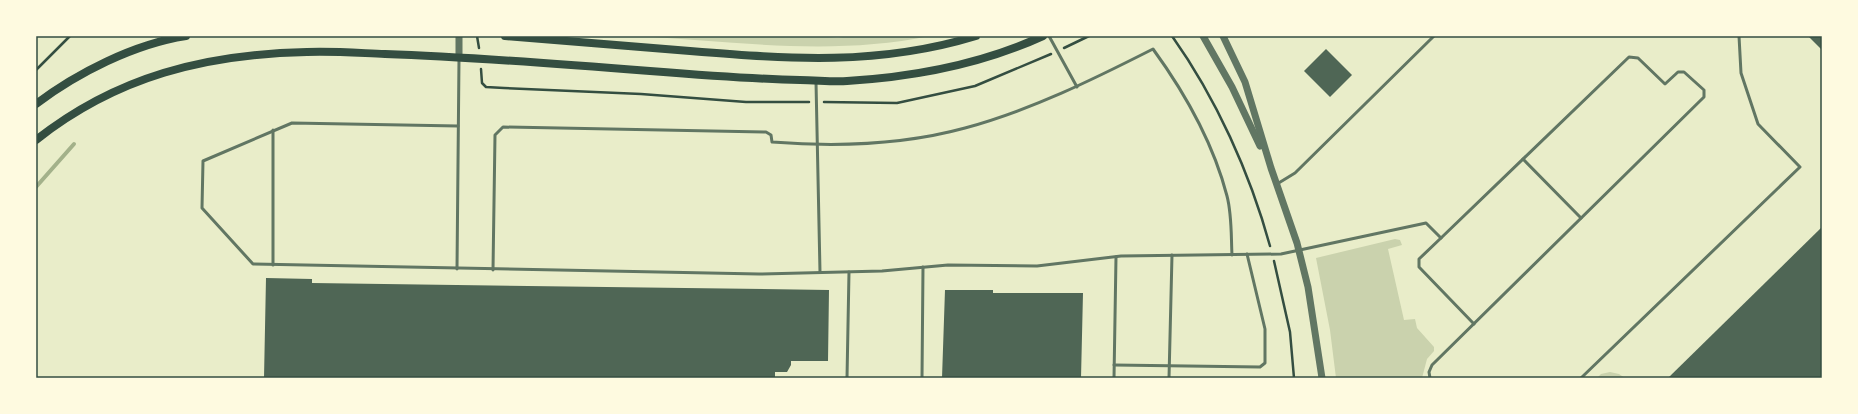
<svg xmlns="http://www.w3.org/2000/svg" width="1858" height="414" font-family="'PT Sans Narrow',sans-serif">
<rect width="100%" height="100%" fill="#e9edc9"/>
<g fill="#cad2ad">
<path d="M640 36H818L838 38 848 36H929C835 56 735 42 640 36Z"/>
<path d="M1395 239 1400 240 1402 245 1388 249 1404 320 1415 319 1417 328 1434 347V351L1427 359 1422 378H1336L1330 330 1316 258Z"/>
<path d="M1610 372 1619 374 1625 378H1597L1601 374Z"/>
</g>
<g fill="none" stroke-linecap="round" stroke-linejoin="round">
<path stroke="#a3b18a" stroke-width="4" d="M36 187 74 144"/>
</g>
<g fill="#4f6655">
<path d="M1808 36H1822V50Z"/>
<path d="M1326 49 1352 75 1330 97 1304 71Z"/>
<path d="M1822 227V378H1668Z"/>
<path d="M266 278 312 279V283L829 290 828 361H791V365L787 372H775V378H264Z"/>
<path d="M945 290H993V293H1083L1081 378H942Z"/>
</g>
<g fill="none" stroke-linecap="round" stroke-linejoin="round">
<g stroke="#344e41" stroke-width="2.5">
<path d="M477 36 479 48"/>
<path d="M1172 36C1216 98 1250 173 1270 246"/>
<path d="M1064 48 1089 36"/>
<path d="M481 69 482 83 486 87 504 88 641 94 746 102H809"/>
<path d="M36 70 70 36"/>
<path d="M824 102 897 103 975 86 1051 54"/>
<path d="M1274 261 1290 332 1294 378"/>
</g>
<g stroke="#617663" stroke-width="3">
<path d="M1049 36 1077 87"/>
<path d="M816 82 820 272"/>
<path d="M458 126 292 123 203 161 202 208 253 264 759 274 882 271 948 265 1037 266 1121 256 1281 254 1426 223 1441 238 1629 57 1638 58 1665 84 1678 72H1684L1704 90V97L1432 365 1429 372 1430 378"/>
<path d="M1523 159 1581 218"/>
<path d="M1277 184 1295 173 1434 36"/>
<path d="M1441 238 1419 259V267L1474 324"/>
<path d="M273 265V130"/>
<path d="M457 269 459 59"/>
<path d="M493 270 495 135 503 127 766 132 771 135 772 142C836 147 903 145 965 128 1031 110 1092 80 1153 49 1185 93 1213 142 1227 196 1232 215 1231 236 1232 255"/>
<path d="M1114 365 1260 367 1265 363V329L1247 254"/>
<path d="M847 378 849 272"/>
<path d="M922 378 923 267"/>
<path d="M1114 378 1116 257"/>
<path d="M1169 378 1172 255"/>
<path d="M1581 378 1800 167 1758 124 1741 73 1739 36"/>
</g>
<g stroke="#617663" stroke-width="7">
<path d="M459 36V57"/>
<path d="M1203 36 1232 87 1260 146"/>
<path d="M1223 36 1245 82 1271 168 1297 243 1308 287 1322 378"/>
</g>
<g stroke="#344e41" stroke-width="8">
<path d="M505 36C567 41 628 46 690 51 790 59 878 66 976 36"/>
<path d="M36 104C77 73 134 44 186 36"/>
<path d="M36 140C117 76 206 54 307 52 333 51 359 53 385 54 474 57 562 64 650 71 700 75 750 79 800 80 816 80 832 82 847 81 914 77 982 64 1043 36"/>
</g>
</g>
<rect width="1858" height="414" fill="none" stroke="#fefae0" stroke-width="74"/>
<rect x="37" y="37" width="1784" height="340" fill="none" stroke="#344e41" stroke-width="1.5"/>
</svg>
